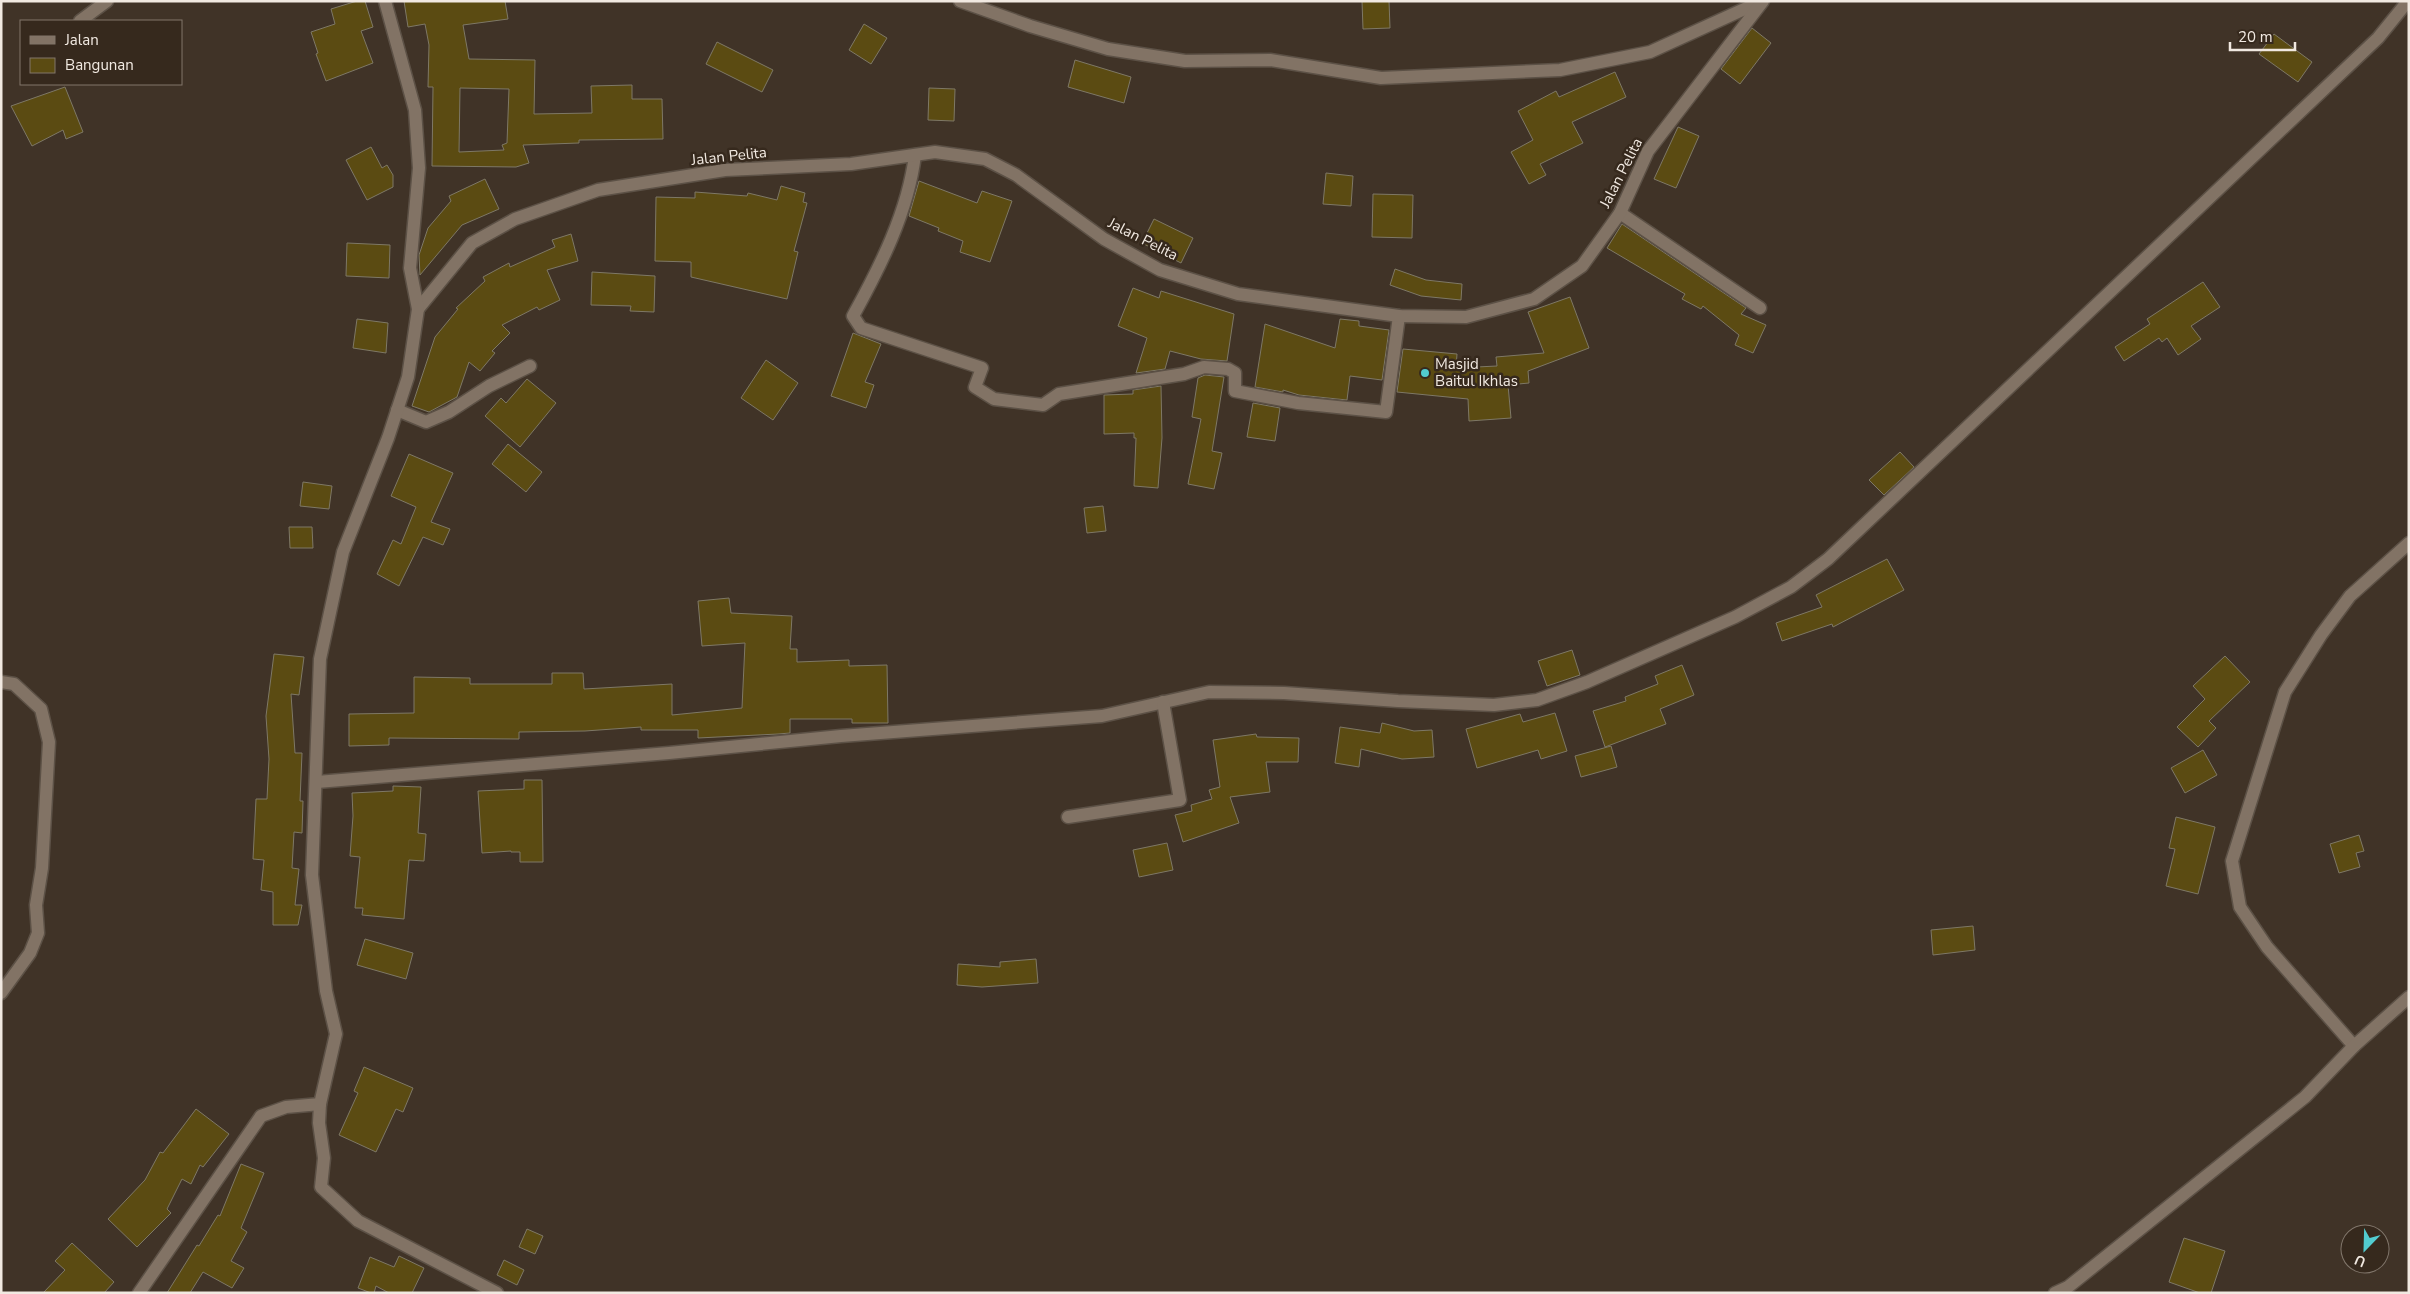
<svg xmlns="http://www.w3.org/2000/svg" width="2410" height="1294" font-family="'Nunito Sans',sans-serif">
<rect width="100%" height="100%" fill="#403327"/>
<g fill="#5b4b12" stroke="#7e7866" fill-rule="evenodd">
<path d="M357 1H365L373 27 361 31 373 63 326 81 316 54 318 53 311 32 335 24 331 9Z"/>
<path d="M404 1H505L508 19 463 25 469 59 535 60 534 114 592 113 591 86 632 85V99H662L663 139 579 140V143L523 145 529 163 516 167 432 166 433 87H428L429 45 425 24 408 27ZM460 88 509 89 507 143 502 145 504 150 459 152Z"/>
<path d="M1362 1H1389L1390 28 1363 29Z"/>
<path d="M864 24 887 38 871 64 849 50Z"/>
<path d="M1752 28 1771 43 1740 84 1721 69Z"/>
<path d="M2274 34 2312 62 2298 82 2259 54Z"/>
<path d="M717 42 773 70 762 92 706 64Z"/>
<path d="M1075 60 1131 77 1124 103 1068 87Z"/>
<path d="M1615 72 1626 97 1572 122 1583 143 1540 164 1546 175 1529 184 1511 152 1533 140 1518 111 1556 91 1559 97Z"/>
<path d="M65 87 83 132 66 139 63 130 32 146 11 106Z"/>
<path d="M929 88 955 89 954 121 928 120Z"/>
<path d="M1678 127 1699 136 1676 188 1654 179Z"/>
<path d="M371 147 382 168 387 165 393 175V187L367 200 346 160Z"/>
<path d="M1326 173 1353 176 1351 206 1323 204Z"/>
<path d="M485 179 499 209 462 225 420 275 419 255 428 228 451 201 449 196Z"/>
<path d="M919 181 977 203 982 191 1012 201 990 262 960 252 963 241 938 231 939 228 909 216Z"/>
<path d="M781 186 805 193 803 202 807 203 794 251 798 252 787 299 691 277V262L655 261 656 197 695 198V192L747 196 748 193 777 200Z"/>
<path d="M1373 194 1413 195 1412 238 1372 237Z"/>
<path d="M1154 219 1193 238 1181 263 1142 243Z"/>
<path d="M1622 224 1746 308 1741 314 1766 325 1753 353 1735 345 1739 335 1703 306 1701 309 1682 299 1685 294 1607 248Z"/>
<path d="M571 234 578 261 547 270 560 300 539 310 537 307 502 325 510 333 492 351 495 353 480 371 469 362 457 397 429 412 412 406 435 337 458 309 456 308 485 281 483 277 509 263 510 267 555 247 552 240Z"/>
<path d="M347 243 390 245 389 278 346 276Z"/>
<path d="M1395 269 1426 280 1462 284 1461 300 1421 296 1390 285Z"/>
<path d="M592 272 655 276 654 312 630 311 631 306 591 305Z"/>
<path d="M2203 282 2220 307 2191 326 2201 339 2178 355 2167 338 2162 342 2159 338 2124 361 2115 347 2150 324 2147 319Z"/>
<path d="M1133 288 1159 298 1161 291 1234 314 1227 361 1201 359 1170 351 1165 369 1136 373 1147 338 1118 326Z"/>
<path d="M1570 297 1589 348 1528 371 1529 383 1508 385 1511 418 1469 421 1468 399 1397 392 1403 349 1457 354 1456 368 1497 366 1496 357 1544 353 1528 312Z"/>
<path d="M357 319 388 323 386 353 353 348Z"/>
<path d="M1340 319 1359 321V326L1389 330 1382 380 1350 376 1347 400 1299 395 1283 390V392L1255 387 1265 324 1335 348Z"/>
<path d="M853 333 881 344 865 382 874 385 866 408 831 396Z"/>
<path d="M766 360 798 383 773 420 741 398Z"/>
<path d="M1205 375 1224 377 1212 451 1222 453 1214 489 1188 484 1201 419 1192 417 1198 378Z"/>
<path d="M527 379 556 403 520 447 485 416 501 398 506 403Z"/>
<path d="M1161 386 1162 438 1158 488 1134 486 1136 438H1134V433L1104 434V395L1133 394V390Z"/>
<path d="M1253 403 1280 408 1275 441 1247 437Z"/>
<path d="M508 444 542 472 526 492 492 464Z"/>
<path d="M1900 452 1914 467 1884 495 1869 480Z"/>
<path d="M409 454 453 473 431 522 450 529 443 545 423 537 399 586 377 574 393 540 401 544 416 507 391 496Z"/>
<path d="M303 482 332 486 329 509 300 506Z"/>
<path d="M1103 506 1106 531 1087 533 1084 508Z"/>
<path d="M289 527H312L313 548H290Z"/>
<path d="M1887 559 1904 590 1833 627 1832 624 1782 641 1776 623 1822 607 1816 595Z"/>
<path d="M729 598 731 613 792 616 790 649H797V662L849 660V666L887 665 888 723H852V719H790V733L778 734 698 738V730H641V727L585 731 519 732V739L389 738V745L349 746V714L414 713V677L470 678V684H552V673H583L584 689 672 684V715L742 708 745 643 702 646 698 601Z"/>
<path d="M1572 650 1580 675 1547 686 1538 661Z"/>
<path d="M274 654 304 657 299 695 291 694 295 753H302L300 801H303L302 833 294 832 292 868 299 869 295 905H302L298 925H273V892L261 890 264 860 253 859 256 799H267L269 759 266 716Z"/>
<path d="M2225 656 2250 682 2209 721 2216 728 2198 747 2177 727 2205 699 2193 686Z"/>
<path d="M1682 665 1694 695 1660 709 1666 724 1605 747 1593 711 1626 701 1625 697 1658 684 1655 676Z"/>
<path d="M1555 713 1567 751 1541 759 1538 750 1477 768 1466 729 1520 714 1523 722Z"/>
<path d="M1382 723 1414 731 1432 730 1434 757 1402 759 1361 749 1359 767 1335 763 1340 727 1380 733Z"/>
<path d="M1256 734 1257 737 1299 738 1298 762H1266L1270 792 1230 797 1239 823 1183 842 1175 815 1192 811 1191 805 1212 799 1209 790 1220 787 1213 740Z"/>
<path d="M1611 746 1617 767 1581 777 1575 756Z"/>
<path d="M2203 750 2217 775 2185 793 2171 768Z"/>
<path d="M524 780H542L543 862H520V852H511V851L482 853 478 791 524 789Z"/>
<path d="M393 786 421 787 418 833 426 834 424 861 409 860 404 919 362 915 363 908H355L360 857 350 856 353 816 352 793 393 791Z"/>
<path d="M2176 817 2215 827 2198 894 2166 886 2175 849 2169 848Z"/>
<path d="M2359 835 2364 851 2356 853 2360 867 2339 873 2330 844Z"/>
<path d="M1167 843 1173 870 1139 877 1133 850Z"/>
<path d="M1973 926 1975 950 1933 955 1931 930Z"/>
<path d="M365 939 413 953 406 979 357 965Z"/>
<path d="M1036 959 1038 983 982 987 957 985 958 964 1000 967V962Z"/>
<path d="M364 1067 413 1088 403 1112 396 1109 376 1152 339 1135 358 1093 354 1091Z"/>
<path d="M196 1109 229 1134 203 1167 200 1165 191 1184 182 1179 167 1209 171 1213 137 1247 108 1219 145 1180 160 1152 163 1153Z"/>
<path d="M241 1164 264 1173 241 1228 247 1232 231 1261 244 1268 232 1288 203 1272 190 1293H167L197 1245 199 1246 218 1215 220 1216Z"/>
<path d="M527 1229 543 1236 535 1254 519 1247Z"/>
<path d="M2184 1238 2225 1251 2211 1293H2200L2169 1282Z"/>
<path d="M72 1243 114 1282 104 1293H43L65 1270 55 1261Z"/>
<path d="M399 1256 424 1268 412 1293H389L376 1286 374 1293H371L358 1288 370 1257 394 1267Z"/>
<path d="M504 1260 524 1270 517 1285 497 1275Z"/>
</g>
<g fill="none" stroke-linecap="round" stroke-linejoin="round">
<defs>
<g id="street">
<path d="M960 1 1030 26 1108 49 1185 61 1270 60 1381 78 1560 70 1650 52 1762 1"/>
<path d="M80 21 107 1"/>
<path d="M915 155C908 212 880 267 853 316L861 328 982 368 975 387 994 399 1043 405 1059 394 1184 374 1204 367 1228 369 1235 373V391L1298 403 1386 412 1399 316"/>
<path d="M1620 213 1760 308"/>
<path d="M418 309 472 243 515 219 598 190 725 170 851 164 935 152 985 159 1016 175 1104 239 1160 270 1238 294 1399 316 1466 317 1534 299 1582 266 1620 213 1648 151 1763 1"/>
<path d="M397 410 426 422 449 412 489 386 530 366"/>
<path d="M1 682 14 684 41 709 49 742 42 868 36 905 38 933 30 953 1 993"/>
<path d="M317 782 669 753 841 736 1102 716 1209 692 1284 693 1398 701 1494 705 1537 700 1587 682 1735 617 1791 587 1828 559 2378 38 2408 1"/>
<path d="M1068 817 1180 800 1163 702"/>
<path d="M2354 1046 2267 947 2240 907 2232 861 2285 692 2321 635 2350 596 2409 543"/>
<path d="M320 1104 319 1123 324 1158 321 1187 358 1221 497 1293"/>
<path d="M139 1293 261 1116 286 1107 320 1104 336 1034 326 991 312 875 320 659 343 552 388 438 408 377 418 309 410 268 419 168 415 110 385 1"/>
<path d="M2055 1293 2068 1287 2305 1097 2354 1046 2409 997"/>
</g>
</defs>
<use href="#street" stroke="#5c5146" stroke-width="15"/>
<use href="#street" stroke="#827365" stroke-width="12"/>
</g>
<circle fill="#52ccd0" stroke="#36291d" stroke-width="2" cx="1425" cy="373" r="5"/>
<g text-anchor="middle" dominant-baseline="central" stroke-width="5" stroke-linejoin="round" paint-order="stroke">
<g font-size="15" fill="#f1e9e1" stroke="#36291d">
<text transform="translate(729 156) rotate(-6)">Jalan Pelita</text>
<text transform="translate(1621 173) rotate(-63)">Jalan Pelita</text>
<text transform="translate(1143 239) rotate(27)">Jalan Pelita</text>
</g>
<g font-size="15" fill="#f1e9e1" stroke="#36291d" text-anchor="start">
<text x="1435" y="364">Masjid<tspan x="1435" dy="17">Baitul Ikhlas</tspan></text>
</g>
</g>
<rect width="2410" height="1294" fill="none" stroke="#f1e9e1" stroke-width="5"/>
<rect x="20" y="20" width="162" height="65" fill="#36291d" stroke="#81766b"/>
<rect x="30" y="36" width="25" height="8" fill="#827365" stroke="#81766b"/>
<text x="65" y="45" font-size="15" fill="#f1e9e1">Jalan</text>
<rect x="30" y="58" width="25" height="15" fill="#5b4b12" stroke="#81766b"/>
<text x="65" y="70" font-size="15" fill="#f1e9e1">Bangunan</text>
<g transform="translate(2365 1249) rotate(203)"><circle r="24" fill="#36291d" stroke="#81766b"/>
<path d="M0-4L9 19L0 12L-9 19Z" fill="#52ccd0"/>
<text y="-8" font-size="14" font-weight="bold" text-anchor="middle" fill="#f1e9e1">U</text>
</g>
<path d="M2230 42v8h65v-8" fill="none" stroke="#f1e9e1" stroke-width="2.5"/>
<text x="2238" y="42" font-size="15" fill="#f1e9e1" stroke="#36291d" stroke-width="4" paint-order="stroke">20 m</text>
</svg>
